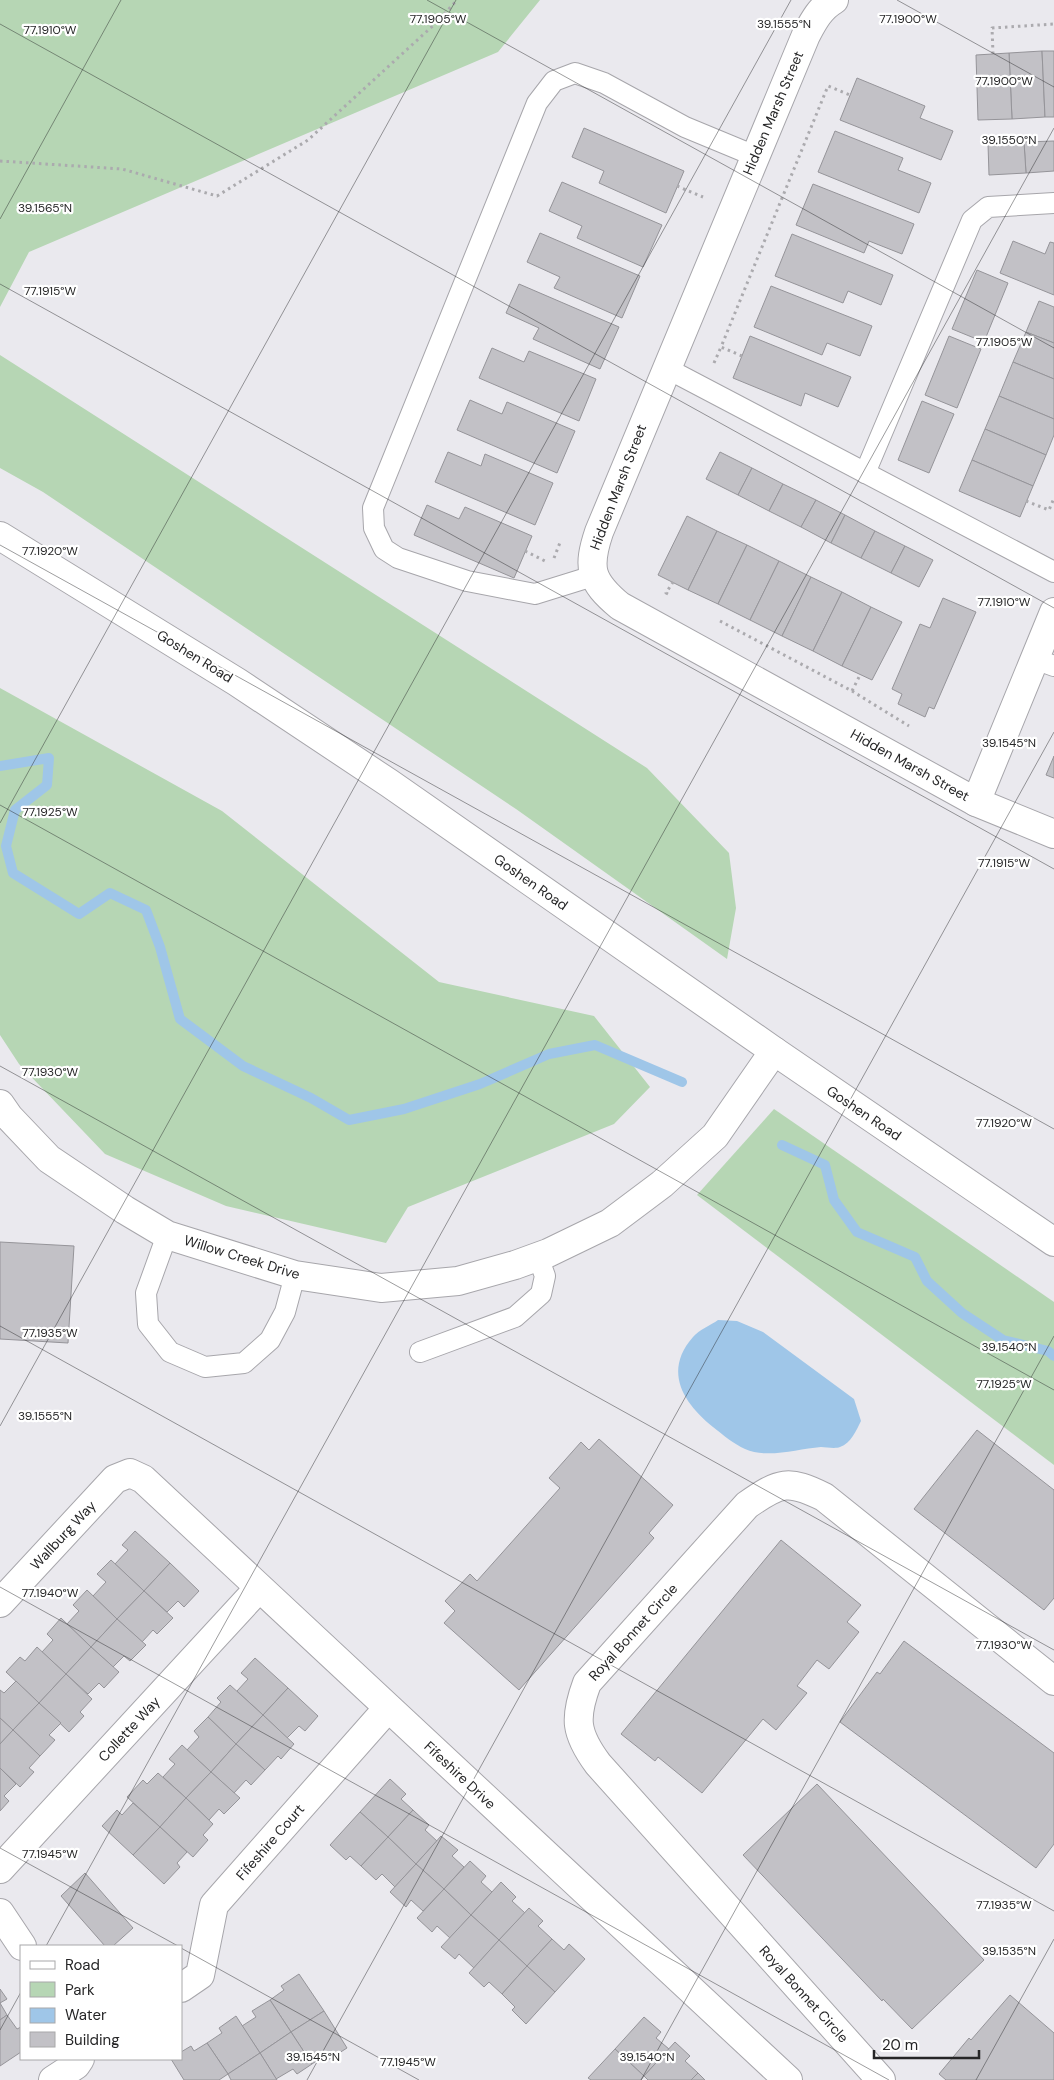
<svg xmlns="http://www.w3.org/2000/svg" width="1054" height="2080" font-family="'DM Sans',sans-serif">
<rect width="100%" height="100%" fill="#eae9ee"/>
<g fill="#b6d6b4">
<path d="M0 0H540L498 52 29 252 0 307Z"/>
<path d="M0 355 647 768 729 853 736 908 727 959 516 809 43 492 0 468Z"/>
<path d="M0 688 222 811 439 982 594 1016 650 1087 614 1124 408 1207 386 1243 226 1206 105 1154 19 1064 0 1035Z"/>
<path d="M774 1109 1054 1302V1465L697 1195Z"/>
</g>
<path fill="#9fc6e8" d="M718 1320 737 1321 763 1332 854 1399 861 1421C856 1431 851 1443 840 1447 835 1449 826 1447 821 1447 797 1449 767 1459 745 1449 734 1444 723 1435 713 1427 683 1403 663 1371 693 1337 699 1330 711 1325 718 1320Z"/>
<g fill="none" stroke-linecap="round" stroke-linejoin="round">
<g stroke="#9fc6e8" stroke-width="10">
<path d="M0 766 49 758 47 785 15 810 6 846 13 873 79 914 110 893 146 910 160 947 180 1019 243 1066 311 1098 349 1120 404 1109 480 1084 549 1054 595 1045 682 1082"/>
<path d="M782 1145 825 1165 834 1200 857 1232 915 1257 927 1281 962 1313 1003 1340 1048 1351 1054 1356"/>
</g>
</g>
<g fill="#c2c1c6" stroke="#959499">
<path d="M1042 51 1045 117 1012 119 1009 53Z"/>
<path d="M1042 51H1054V117H1045Z"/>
<path d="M1009 53 1012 119 978 120 976 55Z"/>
<path d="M857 78 925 106 920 118 953 131 941 160 840 120Z"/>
<path d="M584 128 684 171 666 213 599 183 604 171 572 157Z"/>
<path d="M835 131 903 158 898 170 931 183 919 213 818 172Z"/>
<path d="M1054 141V171L1026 173 1024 142Z"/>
<path d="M1024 142 1026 173 989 175 988 144Z"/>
<path d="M562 182 662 225 643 267 577 238 582 226 549 211Z"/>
<path d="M813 184 914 224 902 254 869 241 864 253 796 225Z"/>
<path d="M540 233 640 276 622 318 554 288 560 277 527 262Z"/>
<path d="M792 234 893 275 881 305 848 291 843 303 775 276Z"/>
<path d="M1013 241 1045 254 1050 242 1054 243V295L1000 273Z"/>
<path d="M977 270 1008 283 984 342 952 329Z"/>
<path d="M519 284 619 327 600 369 533 339 539 328 506 313Z"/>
<path d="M771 286 872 326 860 356 827 343 822 355 754 327Z"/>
<path d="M1039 301 1054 307V343L1026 332Z"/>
<path d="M1026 332 1054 343V379L1013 362Z"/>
<path d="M750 336 851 377 838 407 805 393 801 406 733 378Z"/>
<path d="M949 336 981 349 957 408 925 395Z"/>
<path d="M492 348 524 362 529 351 596 379 579 421 479 378Z"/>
<path d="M1013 362 1054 379V419L999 396Z"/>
<path d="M999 396 1054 419V435L1046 455 985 429Z"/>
<path d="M470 400 502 414 507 402 575 431 557 473 457 430Z"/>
<path d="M922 401 954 414 929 473 898 460Z"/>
<path d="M985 429 1046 455 1033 486 972 460Z"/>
<path d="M448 452 481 466 485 454 553 483 535 525 435 482Z"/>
<path d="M720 452 752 468 738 495 706 479Z"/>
<path d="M972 460 1033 486 1020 517 959 491Z"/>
<path d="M752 468 783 484 769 511 738 495Z"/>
<path d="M783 484 816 500 801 527 769 511Z"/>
<path d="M816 500 845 515 831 543 801 527Z"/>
<path d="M427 505 459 519 465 507 532 536 514 578 414 535Z"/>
<path d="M845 515 875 531 861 558 831 543Z"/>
<path d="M687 516 717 531 688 590 658 575Z"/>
<path d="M717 531 747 545 718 604 688 590Z"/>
<path d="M875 531 905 546 891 573 861 558Z"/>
<path d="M747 545 779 561 750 620 718 604Z"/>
<path d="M905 546 933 560 919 587 891 573Z"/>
<path d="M779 561 811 577 782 636 750 620Z"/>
<path d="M811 577 842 592 813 651 782 636Z"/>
<path d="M842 592 871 607 842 666 813 651Z"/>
<path d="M943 598 976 612 934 709 929 707 925 717 898 704 902 694 892 689 920 624 930 628Z"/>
<path d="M871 607 902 622 872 680 842 666Z"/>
<path d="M1054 756V778L1046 775Z"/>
<path d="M0 1242 74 1246 68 1343 0 1339Z"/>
<path d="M977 1430 1054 1490V1598L1044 1610 914 1509Z"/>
<path d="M599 1439 673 1505 649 1533 654 1538 519 1690 444 1623 455 1611 445 1601 470 1574 477 1581 560 1488 549 1478 581 1442 589 1450Z"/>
<path d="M135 1531 170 1563 144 1591 115 1564 128 1550 122 1545Z"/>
<path d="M781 1540 861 1605 847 1622 859 1632 829 1669 817 1660 797 1686 807 1693 776 1730 763 1719 702 1793 658 1757 655 1761 621 1734Z"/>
<path d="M111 1560 144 1591 117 1619 93 1596 106 1582 97 1574Z"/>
<path d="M170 1563 199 1591 184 1607 178 1601 167 1612 144 1591Z"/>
<path d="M87 1590 117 1619 91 1647 67 1624 79 1611 73 1605Z"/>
<path d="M144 1591 173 1618 157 1634 153 1630 142 1642 117 1619Z"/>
<path d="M61 1618 91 1647 66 1674 42 1652 53 1640 47 1634Z"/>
<path d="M117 1619 146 1645 130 1661 124 1656 113 1667 91 1647Z"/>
<path d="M904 1641 1054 1753V1844L1036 1868 840 1722 877 1672 880 1674Z"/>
<path d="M37 1647 66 1674 39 1703 6 1672 20 1657 25 1661Z"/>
<path d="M91 1647 119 1672 104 1688 99 1683 88 1694 66 1674Z"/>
<path d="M255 1658 288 1688 263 1715 237 1691 248 1679 241 1673Z"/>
<path d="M66 1674 92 1699 80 1712 84 1716 69 1732 39 1703Z"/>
<path d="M16 1681 39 1703 13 1730 0 1718V1690L4 1693Z"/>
<path d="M230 1685 263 1715 236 1744 208 1717 221 1702 217 1698Z"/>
<path d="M288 1688 318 1716 305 1731 299 1726 287 1738 263 1715Z"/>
<path d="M39 1703 61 1723 49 1735 55 1740 40 1756 13 1730Z"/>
<path d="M263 1715 294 1744 281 1759 278 1756 265 1770 236 1744Z"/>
<path d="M208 1717 236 1744 211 1772 187 1750 199 1737 194 1731Z"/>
<path d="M0 1718 13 1730 0 1744Z"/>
<path d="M13 1730 40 1756 29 1768 34 1772 20 1787 0 1768V1744Z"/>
<path d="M236 1744 265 1770 251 1785 246 1780 234 1793 211 1772Z"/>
<path d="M182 1745 211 1772 186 1798 163 1777 175 1764 169 1759Z"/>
<path d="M0 1768 16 1784 4 1796 9 1801 0 1811Z"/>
<path d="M211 1772 240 1798 224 1814 219 1809 209 1820 186 1798Z"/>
<path d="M158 1773 186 1798 160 1827 127 1797 143 1780 147 1784Z"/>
<path d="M390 1779 406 1794 401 1799 413 1810 388 1837 360 1812Z"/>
<path d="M817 1784 984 1960 912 2029 883 1999 882 2001 743 1855Z"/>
<path d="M186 1798 213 1824 203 1835 208 1840 193 1857 160 1827Z"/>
<path d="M133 1803 160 1827 133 1855 102 1826 117 1810 122 1815Z"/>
<path d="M413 1810 429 1825 425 1830 437 1841 416 1864 388 1837Z"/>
<path d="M360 1812 388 1837 361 1866 350 1856 346 1860 330 1845Z"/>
<path d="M160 1827 187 1852 177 1863 180 1867 164 1884 133 1855Z"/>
<path d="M441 1836 458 1850 452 1856 464 1867 444 1889 416 1864Z"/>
<path d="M388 1837 416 1864 395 1887 382 1874 376 1880 361 1866Z"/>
<path d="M470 1861 486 1876 481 1882 492 1892 471 1915 444 1889Z"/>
<path d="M416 1864 444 1889 423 1911 411 1900 406 1907 390 1892Z"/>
<path d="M85 1873 133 1928 113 1946H105L61 1896Z"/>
<path d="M501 1882 516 1897 512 1901 525 1913 499 1940 471 1915Z"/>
<path d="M444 1889 471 1915 450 1938 437 1926 432 1932 417 1918Z"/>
<path d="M529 1908 543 1921 538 1926 552 1939 527 1966 499 1940Z"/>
<path d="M471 1915 499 1940 474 1968 459 1954 455 1959 441 1947Z"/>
<path d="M552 1939 564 1950 569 1944 585 1959 555 1992 527 1966Z"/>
<path d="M499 1940 527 1966 502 1994 489 1982 484 1987 469 1973Z"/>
<path d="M527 1966 555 1992 526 2024 512 2010 515 2007 502 1994Z"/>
<path d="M299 1974 324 2011 291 2032 270 2000 284 1990 281 1986Z"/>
<path d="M0 1989 7 1999 0 2003Z"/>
<path d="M1010 1995 1054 2033V2080H946L939 2074 969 2038 971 2040Z"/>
<path d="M270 2000 291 2032 260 2053 242 2026 256 2017 252 2011Z"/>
<path d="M0 2003 7 2015 0 2020Z"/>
<path d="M324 2011 347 2048 328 2060 325 2055 312 2064 291 2032Z"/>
<path d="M7 2015 17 2029 21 2027V2052L0 2066V2020Z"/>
<path d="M236 2016 260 2053 228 2074 207 2043 222 2033 219 2028Z"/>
<path d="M644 2017 661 2032 656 2038 669 2049 644 2076 615 2049Z"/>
<path d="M291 2032 312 2064 297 2074 293 2069 276 2079 260 2053Z"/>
<path d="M675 2042 690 2056 685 2061 698 2073 691 2080H648L644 2076Z"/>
<path d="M207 2043 228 2074 219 2080H184L171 2059H181V2052L191 2046 194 2051Z"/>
<path d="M615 2049 644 2076 641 2080H591L588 2078Z"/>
<path d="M260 2053 277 2080H231L228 2074Z"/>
<path d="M698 2073 705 2080H691Z"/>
</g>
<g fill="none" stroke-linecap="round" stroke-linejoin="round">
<defs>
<g id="service">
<path d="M666 368 1054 572"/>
<path d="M865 473 972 220 988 207 1054 203"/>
<path d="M593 576 535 594 467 581 398 558 384 549 374 528 373 508 537 103 554 81 575 73 604 83 685 127 755 156"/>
<path d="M1035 659 1054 666"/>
<path d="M167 1235 146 1293 148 1324 170 1352 205 1367 244 1363 270 1340 285 1312 295 1275"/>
<path d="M420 1352 515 1317 541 1294 545 1276 538 1257"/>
</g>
<g id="minor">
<path d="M834 0C820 8 813 22 806 35L599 532C587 568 590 581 620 606L976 802 1054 834"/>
<path d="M976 802 1054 612"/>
<path d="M0 1104 9 1117 49 1159 125 1210 167 1235 295 1275 381 1288 458 1281 515 1265 548 1253 610 1223 662 1184 715 1136 774 1051"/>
<path d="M0 1603 115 1479 130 1473 143 1479 788 2080"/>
<path d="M0 1869 259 1588"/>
<path d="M0 1913 22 1946"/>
<path d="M181 1988 200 1975 214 1905 388 1708"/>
<path d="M53 2080 76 2065 80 2059"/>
<path d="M881 2080 598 1764C575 1733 574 1718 587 1683L747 1505C780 1482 788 1479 824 1497L1054 1681"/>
</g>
<path id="tertiary" d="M0 536 237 682 389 783 774 1051 1054 1242"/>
</defs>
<use href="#service" stroke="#a7a6ab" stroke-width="22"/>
<use href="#minor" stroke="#a7a6ab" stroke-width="30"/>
<use href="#tertiary" stroke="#a7a6ab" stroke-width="30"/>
<g stroke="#abaaae" stroke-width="3" stroke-dasharray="2.5 4" stroke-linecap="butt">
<path d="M993 54 992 28 1054 24"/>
<path d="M0 161 122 169 217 196 308 140 437 22 457 0"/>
<path d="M677 186 703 197"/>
<path d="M742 356 721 347 828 86 850 95"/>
<path d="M714 363 721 347"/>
<path d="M1026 501 1049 510 1054 498"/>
<path d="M525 551 545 561"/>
<path d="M554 558 561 540"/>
<path d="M668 594 666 593 673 582"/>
<path d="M720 621 852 691 860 675"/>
<path d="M852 691 909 726"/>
</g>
<use href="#service" stroke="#fff" stroke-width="20"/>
<use href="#minor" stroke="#fff" stroke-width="28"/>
<use href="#tertiary" stroke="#fff" stroke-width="28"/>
</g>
<path fill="none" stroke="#262627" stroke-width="1" stroke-opacity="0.45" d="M427 0 1054 348M897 0 1054 87M0 24 1054 608M0 219 121 0M0 284 1054 869M0 545 1054 1129M0 805 1054 1390M0 823 456 0M0 1066 1054 1650M0 1326 1054 1911M0 1426 791 0M0 1587 889 2080M0 1848 178 1946M46 1946 1054 128M181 1948 419 2080M0 2030 21 1992M307 2080 1054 732M641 2080 1054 1336M976 2080 1054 1939"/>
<g text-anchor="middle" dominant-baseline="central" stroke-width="4.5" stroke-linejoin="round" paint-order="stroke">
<g font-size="14" fill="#262627" stroke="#fff">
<text transform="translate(773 113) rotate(-67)">Hidden Marsh Street</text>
<text transform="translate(618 487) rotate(-69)">Hidden Marsh Street</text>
<text transform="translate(195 656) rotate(32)">Goshen Road</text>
<text transform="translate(910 765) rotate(29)">Hidden Marsh Street</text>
<text transform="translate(531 882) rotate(35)">Goshen Road</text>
<text transform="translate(864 1113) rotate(34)">Goshen Road</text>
<text transform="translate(242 1257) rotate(17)">Willow Creek Drive</text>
<text transform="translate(63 1535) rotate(-47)">Wallburg Way</text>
<text transform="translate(633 1632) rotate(-48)">Royal Bonnet Circle</text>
<text transform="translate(129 1729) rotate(-47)">Collette Way</text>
<text transform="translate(460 1775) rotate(43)">Fifeshire Drive</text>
<text transform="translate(270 1842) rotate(-49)">Fifeshire Court</text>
<text transform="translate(804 1994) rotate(48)">Royal Bonnet Circle</text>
</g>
</g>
<g font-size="12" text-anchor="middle" fill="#262627" stroke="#fff" stroke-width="4.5" stroke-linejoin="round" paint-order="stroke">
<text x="438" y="23">77.1905°W</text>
<text x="908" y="23">77.1900°W</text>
<text x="784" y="28">39.1555°N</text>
<text x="50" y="34">77.1910°W</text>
<text x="1004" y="85">77.1900°W</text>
<text x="1009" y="144">39.1550°N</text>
<text x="45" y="212">39.1565°N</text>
<text x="50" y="295">77.1915°W</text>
<text x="1004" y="346">77.1905°W</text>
<text x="50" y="555">77.1920°W</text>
<text x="1004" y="606">77.1910°W</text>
<text x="1009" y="747">39.1545°N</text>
<text x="50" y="816">77.1925°W</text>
<text x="1004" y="867">77.1915°W</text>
<text x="50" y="1076">77.1930°W</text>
<text x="1004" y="1127">77.1920°W</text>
<text x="50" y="1337">77.1935°W</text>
<text x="1009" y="1351">39.1540°N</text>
<text x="1004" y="1388">77.1925°W</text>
<text x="45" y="1420">39.1555°N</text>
<text x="50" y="1597">77.1940°W</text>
<text x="1004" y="1649">77.1930°W</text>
<text x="50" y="1858">77.1945°W</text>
<text x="1004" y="1909">77.1935°W</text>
<text x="1009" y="1955">39.1535°N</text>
<text x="313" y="2061">39.1545°N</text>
<text x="647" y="2061">39.1540°N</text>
<text x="408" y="2066">77.1945°W</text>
</g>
<rect x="20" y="1945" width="162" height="115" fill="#ffffff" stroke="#a8a8a9"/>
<rect x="30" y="1961" width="25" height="8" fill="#ffffff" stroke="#a8a8a9"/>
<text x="65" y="1970" font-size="15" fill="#262627">Road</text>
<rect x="30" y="1982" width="25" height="15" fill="#b6d6b4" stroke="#a8a8a9"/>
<text x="65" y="1995" font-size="15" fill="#262627">Park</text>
<rect x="30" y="2008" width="25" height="15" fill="#9fc6e8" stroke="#a8a8a9"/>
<text x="65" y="2020" font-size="15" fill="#262627">Water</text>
<rect x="30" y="2032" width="25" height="15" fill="#c2c1c6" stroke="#a8a8a9"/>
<text x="65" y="2045" font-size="15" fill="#262627">Building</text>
<path d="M874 2050v8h105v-8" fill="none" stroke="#262627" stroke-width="2.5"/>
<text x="882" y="2050" font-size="15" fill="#262627" stroke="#ffffff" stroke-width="4" paint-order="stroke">20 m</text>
</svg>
